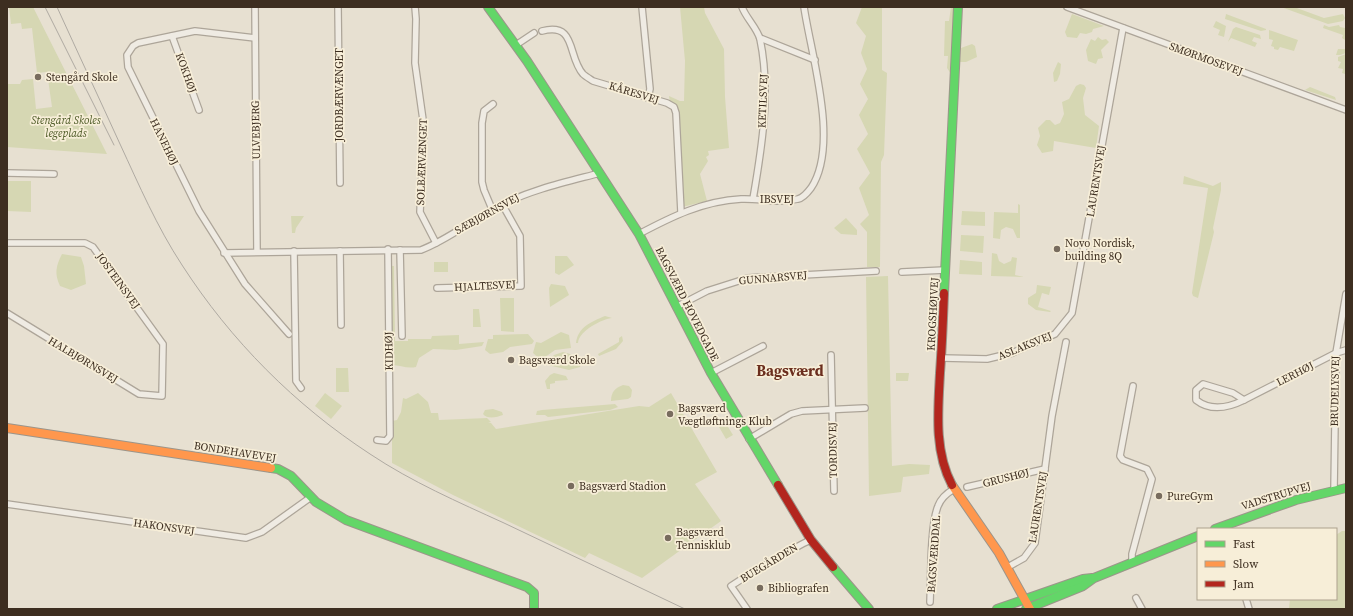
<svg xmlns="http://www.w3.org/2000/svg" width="1353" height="616" font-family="'Source Serif 4',serif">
<rect width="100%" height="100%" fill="#e7e0d1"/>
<g fill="#d6d7b3">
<path d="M9 7H33L107 154 7 147V84H20L22 80 33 79 36 109 52 107 47 72 37 73 32 28 22 29 21 23 11 24Z"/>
<path d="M680 7H704L705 13 724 49 725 97 729 148 708 151 709 155 706 157 708 161 700 174 707 201 682 207 677 107 670 103 669 96 680 101H684L685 61Z"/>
<path d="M862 7H882V70L887 73 884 155 881 162 880 267H867V232L860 224 869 215 859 188 870 173 857 149 868 134 859 115 868 99 860 84 867 69 861 53 866 36 856 23Z"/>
<path d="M951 7H954L951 74 947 68 948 56H944L945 21H949Z"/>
<path d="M1281 7H1294L1324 18 1343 14 1345 18 1343 21 1328 24Z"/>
<path d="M1072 14 1104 26 1093 29 1092 32 1086 34 1080 33 1077 38 1067 37 1065 32Z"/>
<path d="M1226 14 1266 29V30L1261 31 1225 19Z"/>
<path d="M1216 21 1226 26 1224 37 1218 35 1220 30 1213 27Z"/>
<path d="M1324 25 1329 27 1339 25 1340 27 1345 28 1346 30V53L1340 55H1336L1338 49H1345V40L1342 38 1343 35 1323 28Z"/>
<path d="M1236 27 1260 35 1261 39 1254 37 1252 41 1257 43 1255 47 1231 38 1228 42 1233 29Z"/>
<path d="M1269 30 1298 40 1294 51 1280 47 1278 50 1274 49V47L1271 46 1273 40 1269 39Z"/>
<path d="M1098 37 1102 40 1106 39 1109 42 1101 50 1103 58 1098 59 1096 64 1088 61 1086 50 1091 39 1095 41Z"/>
<path d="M972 44 975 46 977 57 966 62H960L961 48Z"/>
<path d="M1346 54V72L1345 74 1342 73 1343 69 1338 68 1341 62 1338 61V57Z"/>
<path d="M1058 62 1061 64 1060 74 1057 81 1054 82 1053 73Z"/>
<path d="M1080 84 1084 85 1086 88 1083 98 1085 115 1099 126 1096 148 1054 141 1053 151 1042 153 1037 145 1040 136 1038 128 1046 120H1050L1055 125 1060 123 1064 114 1062 102 1069 99 1076 86Z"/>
<path d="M1310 87 1335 97 1336 100 1305 90Z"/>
<path d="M1184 176 1213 186 1221 182V190L1213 228 1214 232 1198 298 1193 296 1192 293 1208 188 1183 184Z"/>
<path d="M7 181H31V212L7 211Z"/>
<path d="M1018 204 1020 205V238H1017L1013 229 1006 227 1001 230 1000 239 993 238 994 212 1018 213Z"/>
<path d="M962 211 985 212V226L961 225Z"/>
<path d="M291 216H304L296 228 295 233H292Z"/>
<path d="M846 218 857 230V235L841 234 834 228Z"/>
<path d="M961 235 984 236 983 253 960 251Z"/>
<path d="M992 253 997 254 999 261 1004 264 1011 261 1012 257 1017 258 1015 275 1024 277 991 276Z"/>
<path d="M62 254 81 257 84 266 86 284 71 290 60 286C54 273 56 266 62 254Z"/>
<path d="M555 256H567L574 265 559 275 555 273Z"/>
<path d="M960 260 982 262V275L959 274Z"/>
<rect x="434" y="262" width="14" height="10"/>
<path d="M390 266H394L395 341H408V339H431L432 336 459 335V344L484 342 482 346 456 350 433 349 419 358 416 367C407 369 400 365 392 365Z"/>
<path d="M888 276 892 466 909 464 930 465 929 474 903 477 901 492 869 496 866 277Z"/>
<path d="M551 284 565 286 569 295 550 307 549 288Z"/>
<path d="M1037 285 1051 287 1049 295 1042 293 1038 307 1051 311 1050 312 1036 310 1028 304V298L1036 293Z"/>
<path d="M500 298H514V332L501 331Z"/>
<path d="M473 309H479L481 327H473Z"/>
<path d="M605 316 612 318C603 319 579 330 578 343H576C578 327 591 322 605 316Z"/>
<path d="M561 332 569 335 571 348 555 350 541 360 533 353 536 342 541 343Z"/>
<path d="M528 334 534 341 532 344 510 347 503 352 490 354 485 350 488 339H493V335Z"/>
<path d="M622 336 623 341 616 349 599 356 598 354 619 342V338Z"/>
<path d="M563 352 570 354 581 363 580 367 569 370 548 365 547 362 554 355Z"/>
<path d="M336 368H348L349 392H336Z"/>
<path d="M554 373 566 376 568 380 555 381V383L550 384V389H547L545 381 550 375Z"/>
<path d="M896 373H909L908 381H896Z"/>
<path d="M623 385 629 386 632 390 631 397 628 399 611 401C611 392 615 388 623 385Z"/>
<path d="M325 393 342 406 331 419 315 406Z"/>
<path d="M418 393 428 402 431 413H438L439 420 487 418 491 422 488 423H491L496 429 639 406 649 407 671 393 717 472 695 484 721 521 642 578 589 553 585 558 453 495 392 463V421L397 420 401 412 403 398 406 399Z"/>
<path d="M615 404 618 407 610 410 548 417 545 415H536L537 411 542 410Z"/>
<path d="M493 409 502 412 503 415C497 417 488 420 483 414L485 410Z"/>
<path d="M725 422 733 435 726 439 719 427Z"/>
<path d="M1342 531H1346V609H1289L1290 599H1336V535Z"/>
</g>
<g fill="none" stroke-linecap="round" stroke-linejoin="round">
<defs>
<g id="street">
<path d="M255 7 257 252"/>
<path d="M338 7 340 183"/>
<path d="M415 7 416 19 415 63 424 127 420 212 436 243"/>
<path d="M642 7 650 89 648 98"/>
<path d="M742 7C746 18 757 28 760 39 771 91 762 147 753 199"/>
<path d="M1067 7 1346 110"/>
<path d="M542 31C577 22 567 56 583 74 585 76 590 79 593 81L667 103 674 107 676 113 681 212"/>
<path d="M172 36 199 110"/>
<path d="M255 38 195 31 138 43 133 46 127 55 128 67 199 211 245 284 289 334"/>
<path d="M760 38 815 60"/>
<path d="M516 45 534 33"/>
<path d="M7 173 54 174"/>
<path d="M492 209 484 190 482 182V123L484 111 493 104"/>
<path d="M639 234C671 217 703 201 741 199 759 198 779 204 798 199 803 198 808 192 811 188 840 145 811 55 804 7"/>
<path d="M7 243H85L93 247 163 344 162 396 139 394 7 313"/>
<path d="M400 250 402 336"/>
<path d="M294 251 296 381 301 388"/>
<path d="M340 251 341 325"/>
<path d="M224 253 421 250C450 239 474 218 501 205 533 189 566 182 600 173"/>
<path d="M902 272 945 270"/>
<path d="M437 288 521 286 520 236 502 204"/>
<path d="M676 307 707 291 748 278 876 271"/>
<path d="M831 355 834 491"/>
<path d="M942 358 987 359 1012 353 1055 334 1072 313 1123 28"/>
<path d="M711 373 763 346"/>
<path d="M1203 384 1233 393 1244 400C1228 408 1210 411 1196 400V390Z"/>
<path d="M1244 400 1336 353 1346 350"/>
<path d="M749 439 791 414 802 411 865 408"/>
<path d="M377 440 386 441 390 436 388 249"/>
<path d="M967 487 1045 469"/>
<path d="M1334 490 1336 353 1346 294"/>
<path d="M7 504 246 538 262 532 311 497"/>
<path d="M1132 563V554L1152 479 1147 469 1123 460 1120 456 1133 386"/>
<path d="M1008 567 1024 558 1035 543 1052 416 1066 342"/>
<path d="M1136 598 1142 609"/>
<path d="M1246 599 1249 609"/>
<path d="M930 602C931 579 930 525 938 506 941 498 947 493 954 489"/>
<path d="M747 609 731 586C748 575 765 564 783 555 793 550 800 544 811 540"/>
</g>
<g id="fast">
<path d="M488 7 527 61 639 234 711 373 778 485"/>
<path d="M944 293 958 7"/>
<path d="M271 468 278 469 291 476 316 502 346 520 527 587 534 593V609"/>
<path d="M1215 529 1296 500 1346 488"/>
<path d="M833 567 869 609"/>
<path d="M997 609 1083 579 1092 578"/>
<path d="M1026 609 1083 586 1094 578 1198 536"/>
</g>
<g id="slow">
<path d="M7 428 271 468"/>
<path d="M952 485 999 553 1030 609"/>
</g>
<g id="jam">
<path d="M944 293C943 320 942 346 940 373 938 411 934 451 952 485"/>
<path d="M778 485 811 540 833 567"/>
</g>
</defs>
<use href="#street" stroke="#ada599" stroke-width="8"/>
<use href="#fast" stroke="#9c958a" stroke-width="10"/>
<use href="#slow" stroke="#9c958a" stroke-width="10"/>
<use href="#jam" stroke="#9c958a" stroke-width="10"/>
<use href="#street" stroke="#efebe3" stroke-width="5.5"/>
<use href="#fast" stroke="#63d668" stroke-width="8"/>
<use href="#slow" stroke="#ff974d" stroke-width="8"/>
<use href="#jam" stroke="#b3261e" stroke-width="8"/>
<g stroke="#afaaa2" stroke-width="1">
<path d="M45 7 114 145"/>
<path d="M57 7C78 53 99 98 120 144 139 185 157 227 182 265 231 341 295 405 370 454 412 482 458 502 504 523 564 552 625 580 685 609"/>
</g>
</g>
<g fill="#786c5e" stroke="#f7eed8" stroke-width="1.5">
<circle cx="38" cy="77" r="4"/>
<circle cx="1057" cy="249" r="4"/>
<circle cx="511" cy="360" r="4"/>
<circle cx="670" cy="414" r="4"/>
<circle cx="571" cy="486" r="4"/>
<circle cx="1159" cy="496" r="4"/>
<circle cx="668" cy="538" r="4"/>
<circle cx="760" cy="588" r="4"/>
</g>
<g text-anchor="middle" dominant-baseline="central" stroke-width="3.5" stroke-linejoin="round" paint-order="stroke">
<g font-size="11" fill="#3d2e20" stroke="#f7eed8">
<text transform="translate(1206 59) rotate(20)">SMØRMOSEVEJ</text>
<text transform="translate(186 73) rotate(70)">KOKHØJ</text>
<text transform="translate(634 93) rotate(17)">KÅRESVEJ</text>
<text transform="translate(339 95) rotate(-90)">JORDBÆRVÆNGET</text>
<text transform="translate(763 101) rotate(-88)">KETILSVEJ</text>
<text transform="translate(256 130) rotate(-91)">ULVEBJERG</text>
<text transform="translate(164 142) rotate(64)">HANEHØJ</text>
<text transform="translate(422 162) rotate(-88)">SOLBÆRVÆNGET</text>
<text transform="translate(1096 181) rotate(-81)">LAURENTSVEJ</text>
<text x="777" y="199">IBSVEJ</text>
<text transform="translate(487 214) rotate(-29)">SÆBJØRNSVEJ</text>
<text transform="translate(773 278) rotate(-5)">GUNNARSVEJ</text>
<text transform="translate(118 281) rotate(54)">JOSTEINSVEJ</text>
<text transform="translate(485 286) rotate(-3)">HJALTESVEJ</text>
<text transform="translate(687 304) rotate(63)">BAGSVÆRD HOVEDGADE</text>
<text transform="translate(933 314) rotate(-87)">KROGSHØJVEJ</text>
<text transform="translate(1025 346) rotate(-22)">ASLAKSVEJ</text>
<text transform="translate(389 351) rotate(-91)">KIDHØJ</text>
<text transform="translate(83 360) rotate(31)">HALBJØRNSVEJ</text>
<text transform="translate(1295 374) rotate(-27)">LERHØJ</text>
<text transform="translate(1335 391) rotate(-89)">BRUDELYSVEJ</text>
<text transform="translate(833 450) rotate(-91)">TORDISVEJ</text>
<text transform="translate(235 452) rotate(9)">BONDEHAVEVEJ</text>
<text transform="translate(1006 478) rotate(-14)">GRUSHØJ</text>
<text transform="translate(1276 496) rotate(-17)">VADSTRUPVEJ</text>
<text transform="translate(1038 507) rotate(-81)">LAURENTSVEJ</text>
<text transform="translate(164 527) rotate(8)">HAKONSVEJ</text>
<text transform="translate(934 554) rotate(-86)">BAGSVÆRDDAL</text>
<text transform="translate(769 563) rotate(-31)">BUEGÅRDEN</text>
</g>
<g font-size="11" fill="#3d2e20" stroke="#f7eed8" text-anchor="start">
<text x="46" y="77">Stengård Skole</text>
<text x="1065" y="243">Novo Nordisk,<tspan x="1065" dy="13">building 8Q</tspan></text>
<text x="519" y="360">Bagsværd Skole</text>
<text x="678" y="408">Bagsværd<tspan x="678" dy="13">Vægtløftnings Klub</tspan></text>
<text x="579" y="486">Bagsværd Stadion</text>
<text x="1167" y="496">PureGym</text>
<text x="676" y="532">Bagsværd<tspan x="676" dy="13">Tennisklub</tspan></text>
<text x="768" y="588">Bibliografen</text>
</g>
<g font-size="11" font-style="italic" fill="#4d5a26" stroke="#f7eed8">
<text x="66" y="120">Stengård Skoles<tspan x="66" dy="13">legeplads</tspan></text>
</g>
<g font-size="15" font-weight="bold" fill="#6b2e1e" stroke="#f7eed8">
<text x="790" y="370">Bagsværd</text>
</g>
</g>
<rect width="1353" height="616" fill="none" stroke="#3d2e20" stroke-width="16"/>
<rect x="1197" y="528" width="140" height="72" fill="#f7eed8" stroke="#ada18e"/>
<rect x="1205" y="541" width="20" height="6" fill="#63d668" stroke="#ada18e"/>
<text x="1233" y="548" font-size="12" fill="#3d2e20">Fast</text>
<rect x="1205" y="561" width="20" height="6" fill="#ff974d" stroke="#ada18e"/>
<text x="1233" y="568" font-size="12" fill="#3d2e20">Slow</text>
<rect x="1205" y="581" width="20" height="6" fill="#b3261e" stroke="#ada18e"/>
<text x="1233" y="588" font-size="12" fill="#3d2e20">Jam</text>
</svg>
